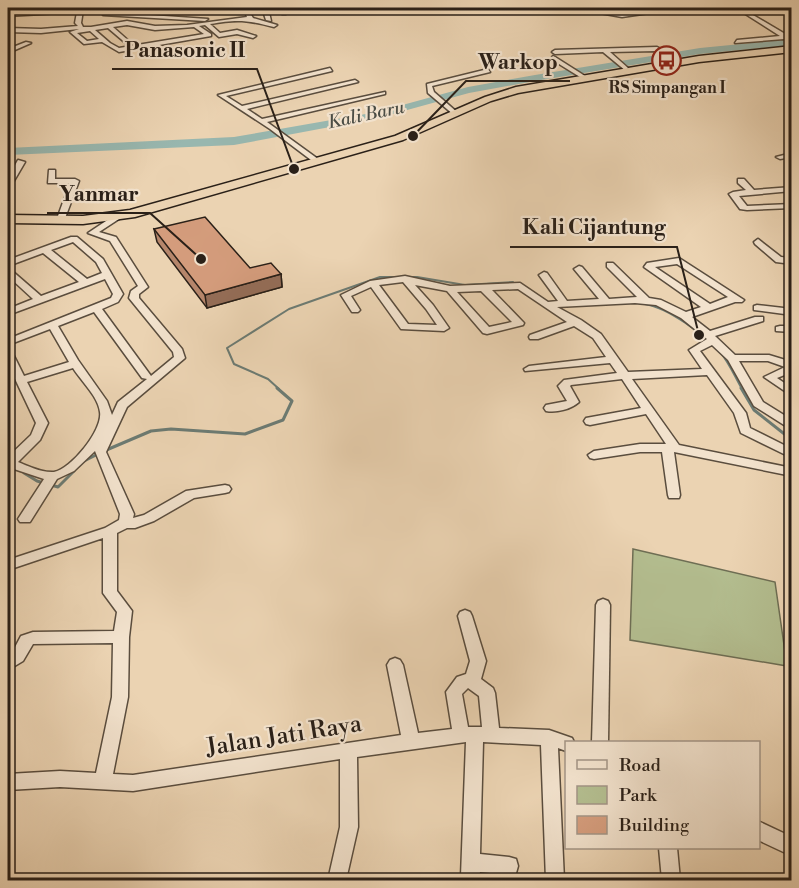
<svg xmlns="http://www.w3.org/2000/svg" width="799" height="888" font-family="'Libre Bodoni',serif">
<rect width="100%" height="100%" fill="#ebd3b2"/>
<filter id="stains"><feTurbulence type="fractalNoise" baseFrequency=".00333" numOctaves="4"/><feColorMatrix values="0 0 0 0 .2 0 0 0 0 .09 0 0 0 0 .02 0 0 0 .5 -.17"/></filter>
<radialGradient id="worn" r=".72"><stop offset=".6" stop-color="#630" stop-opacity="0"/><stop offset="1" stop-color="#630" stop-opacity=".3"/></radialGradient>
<path fill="#b3bd8f" stroke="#6e6e54" stroke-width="1.5" d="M633 549 775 582 787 666 630 640Z"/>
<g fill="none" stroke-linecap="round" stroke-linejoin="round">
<g stroke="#6c7b73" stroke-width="2">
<path d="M645 304C669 308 703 334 720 352 729 362 735 377 742 389"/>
<path d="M279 389 268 379 234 364 227 348 289 309 380 277H417L465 285 513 282"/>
</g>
<g stroke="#6c7b73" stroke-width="3">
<path d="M741 388 754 410 792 440"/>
<path d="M8 413 12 417 11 454"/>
<path d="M104 451 151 431 171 429 245 434 283 420 292 401 277 388"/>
<path d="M82 462 98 454"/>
<path d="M24 473 37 481 58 487 74 471"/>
</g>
<path fill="#98b7af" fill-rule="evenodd" d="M792 39V45L700 54 535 81 469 93 378 118 234 145 8 155V148L234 137 377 112 468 87 535 75 700 48Z"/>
<defs>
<g id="minor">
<path d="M80 8 83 10 81 23 83 27H91L127 21 155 26 187 25 247 17 243 8H247L253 18 277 25 274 27C247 20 237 19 210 24L220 33 237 30 256 36 253 38 237 34 219 37 205 25 199 26 211 34V36L119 52 102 42 84 44 70 32 79 29 41 33 8 32V28L41 29 78 26 75 23 77 12 8 16V13ZM127 25 155 30 194 27 204 34 119 48 110 43 95 30 108 28 128 45 130 42 113 27ZM90 31 99 39 87 41 77 33Z"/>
<path d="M98 8H103L105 12 208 19 205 21 103 15Z"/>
<path d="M262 8H268L271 21 266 20Z"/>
<path d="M278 8H283L286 14H282Z"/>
<path d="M572 8H582L622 13 684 8 622 17Z"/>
<path d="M736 8H741L792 38V43L784 39 735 43 737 40 780 36Z"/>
<path d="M26 42 31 43 8 53V49Z"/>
<path d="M657 47 682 60 677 61 656 51 610 52 628 68 626 71 603 52 555 54 552 52 555 50Z"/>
<path d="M553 56 555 57 585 76 580 77 551 59Z"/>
<path d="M330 68 332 71 226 96 242 106 355 80 358 82 247 109 262 119 385 92V94L267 122 318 159 319 161 315 163 270 129 218 95Z"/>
<path d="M488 69 490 72 432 86 434 92 458 113V115H454L428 93 427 84Z"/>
<path d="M792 153V157L780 159 776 157Z"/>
<path d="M18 160 25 162 11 186H8V178Z"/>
<rect x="787" y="169" width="5" height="4"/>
<path d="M49 170H55V179H75L79 181 65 218 58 216 70 183H48Z"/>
<path d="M738 179H744L754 190 792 187V191L739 196 747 206 792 204V208L747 210 740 209 729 194 733 192 746 190 738 183Z"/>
<path d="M115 215 122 217 99 232 116 237 148 287 139 294V298L182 349 185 358 127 407 106 452 134 514 133 518 144 515 186 491 225 485 229 486 231 489 229 492 225 493 194 498 154 521 135 528H127L117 533V591L132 611 129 637 128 697 113 774 133 775 401 735 387 665 390 660 395 658 400 660 403 665 418 733 452 729 446 692 457 677 466 674 470 661 458 616 460 612 465 610 470 612 472 616 486 661 481 679 493 688 495 693 499 728 549 730 572 738 574 742H566V751L558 748 564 880H546L541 745 483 742 480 854 509 857 516 859 518 866 516 873 509 875 480 872 478 880H462L461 876 466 742 357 757 358 827 346 880H328L340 827V759L133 791 60 787 8 790V774L60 771 96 773 112 697 113 643 33 644 23 661 8 670V655L13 651 21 636 33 632 114 631 117 612 103 593V538L8 570V560L105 528 119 520 120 514 95 451 74 471 57 479 30 522H20L18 519 44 479 8 467V457L31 435 36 423 8 364V351L13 354 24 376 69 362 50 329 8 345V339L111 298 113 294 105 279 8 315V309L33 299 8 276V269L11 270 41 296 79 282 43 253 8 266V260L71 237H77L103 259 123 294 118 302 102 309 151 376 174 357 173 352 129 298 131 291 138 286 110 241 88 233ZM73 242 96 262 102 273 87 279 51 250ZM94 312 142 378 147 379 118 402 112 415 107 401 78 360 58 326ZM73 368C81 381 98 396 100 412 103 430 71 469 54 472 42 473 28 466 18 462L40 440 48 423 27 382ZM468 688 479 696 482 727H468L462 694Z"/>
<path d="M758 239 781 257 792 258V264L776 262 755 244 754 242Z"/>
<path d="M679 258 744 300 742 302H735L692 317 710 331 755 317H763V321L715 336 735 355H769L792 362V372L777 378 792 388V396L764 377 785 367 768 361H739L763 402 792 420V430L754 406 728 360 712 345 700 351 746 413 750 428 792 449V458L741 433 734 413 707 375 632 379 679 445 792 468V476L674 452 680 495 679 498H669L668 495 662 452H640L594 459 590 458 588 455 594 451 640 444H666L646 414 590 425 586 424 584 421 586 418 641 408 622 379 571 385 570 386 579 402C571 409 557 413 546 411L544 408 546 405 567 401 558 386 564 380 617 373 610 363 525 371 524 369 529 366 606 357 593 338 574 326 538 339H530L529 337 530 335 567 322 518 289 492 290 524 323 523 325 487 334 483 333 447 291 415 285 433 305 449 328 444 331 401 329 371 287 351 296 360 310 358 312H352L341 295 370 281 405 276 450 286 520 283 548 302 558 301 539 275 544 272 547 273 567 301 599 299 574 269 579 266 582 267 609 299 637 297 607 267V263H613L649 298 661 300 686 312 701 307 644 267 647 263ZM677 264 728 297 710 304 655 267ZM403 282 426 309 437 325 408 324 379 285ZM481 291 512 322 489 327 457 292ZM635 303 656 305 681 318 707 339 689 350 702 369 628 372 601 334 581 320 557 307Z"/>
<path d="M757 305 792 309V315L754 310V306Z"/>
<path d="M780 326H792V332L776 331V327Z"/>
<path d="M603 599 608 601 610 605 608 742H592L596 605 598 601Z"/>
<path d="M758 821 792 837V856L758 840Z"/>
<path d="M659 848H677L680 880H662Z"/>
</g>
<path id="highway" d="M792 46V52L699 62 518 93 491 101 403 140 135 217 83 224 8 223V215L83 216 130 210 395 136 485 97 516 87 699 56Z"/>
</defs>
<use href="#minor" stroke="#5a4d3e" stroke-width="3"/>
<use href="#highway" stroke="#2a2018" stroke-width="3"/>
<use href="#minor" fill="#f2e2cd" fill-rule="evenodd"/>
<use href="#highway" fill="#ebd3b2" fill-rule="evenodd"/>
</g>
<path fill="#b6866b" stroke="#2a2018" stroke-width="1.5" d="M154 229 250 268 281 274 282 287 207 308 157 242Z"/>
<path fill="#946d57" stroke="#2a2018" stroke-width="1.5" d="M281 274 282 287 207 308 205 295Z"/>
<path fill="#d49c7c" stroke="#2a2018" stroke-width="1.5" d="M205 217 250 268 271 263 281 274 205 295 154 229Z"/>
<defs>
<symbol id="bus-ring" viewBox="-11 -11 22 22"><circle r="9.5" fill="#f2e2cd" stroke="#8f2418" stroke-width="1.5"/><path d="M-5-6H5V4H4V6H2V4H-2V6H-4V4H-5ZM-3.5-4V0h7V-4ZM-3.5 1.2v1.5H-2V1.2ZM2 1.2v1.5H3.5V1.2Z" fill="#8f2418"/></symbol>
</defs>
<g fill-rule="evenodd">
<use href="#bus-ring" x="650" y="44" width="33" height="33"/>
</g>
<g text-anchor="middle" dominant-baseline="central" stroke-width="4.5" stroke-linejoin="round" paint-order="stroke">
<g font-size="16" font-weight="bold" fill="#2a2018" stroke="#f2e2cd">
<text x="667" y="88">RS Simpangan I</text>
</g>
<g font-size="18" font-style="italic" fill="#4b4d45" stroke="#f2e2cd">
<text transform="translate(366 115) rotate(-12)">Kali Baru</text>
</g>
<g font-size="24" fill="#2a2018" stroke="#f2e2cd">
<text transform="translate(284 736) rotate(-9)">Jalan Jati Raya</text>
</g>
</g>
<path fill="none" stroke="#2a2018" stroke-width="2" d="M294 169L257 69H112M413 136L466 81H570M201 259L150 213H47M699 335L677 247H510"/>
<g fill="#2a2018" stroke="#f2e2cd" stroke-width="2">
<circle cx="294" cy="169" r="6"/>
<circle cx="413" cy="136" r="6"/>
<circle cx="201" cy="259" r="6"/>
<circle cx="699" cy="335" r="6"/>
</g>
<g font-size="21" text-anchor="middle" font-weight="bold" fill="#2a2018" stroke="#f2e2cd" stroke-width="4.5" stroke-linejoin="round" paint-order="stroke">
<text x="185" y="57">Panasonic II</text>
<text x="518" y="69">Warkop</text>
<text x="99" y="201">Yanmar</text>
<text x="594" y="234">Kali Cijantung</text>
</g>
<rect width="799" height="888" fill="none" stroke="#ebd3b2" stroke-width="30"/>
<rect x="9" y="9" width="781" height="870" fill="none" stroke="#2a2018" stroke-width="3"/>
<rect x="15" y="15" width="769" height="858" fill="none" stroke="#2a2018" stroke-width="1.5"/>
<rect x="565" y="741" width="195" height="108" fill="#f2e2cd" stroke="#a29485" stroke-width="1.5"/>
<rect x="577" y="760" width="30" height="9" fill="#f2e2cd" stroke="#a29485" stroke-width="1.5"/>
<text x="619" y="771" font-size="18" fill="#2a2018">Road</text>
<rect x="577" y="786" width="30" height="18" fill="#b3bd8f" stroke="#a29485" stroke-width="1.5"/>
<text x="619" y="801" font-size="18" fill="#2a2018">Park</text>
<rect x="577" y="816" width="30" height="18" fill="#d49c7c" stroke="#a29485" stroke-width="1.5"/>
<text x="619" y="831" font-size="18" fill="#2a2018">Building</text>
<rect width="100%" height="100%" filter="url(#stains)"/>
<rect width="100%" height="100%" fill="url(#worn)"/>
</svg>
